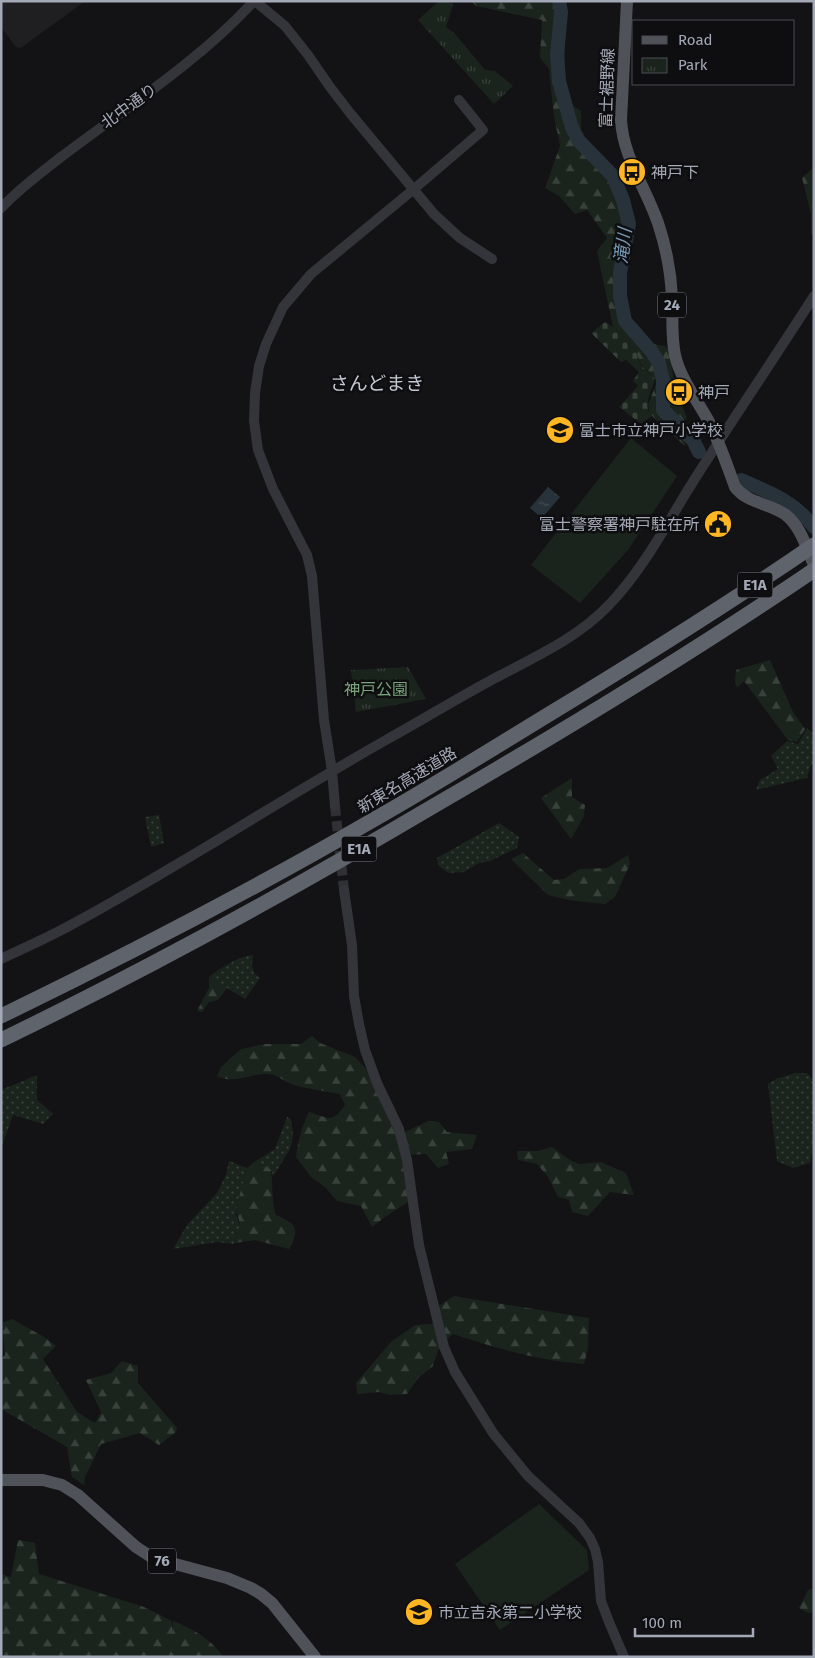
<svg xmlns="http://www.w3.org/2000/svg" width="815" height="1658" font-family="'Fira Sans','Noto Sans JP',sans-serif">
<defs>
<pattern id="grass-dots" width="8" height="8" patternUnits="userSpaceOnUse" patternTransform="scale(1.25)"><rect width="8" height="8" fill="#1b241c"/><path d="M2 2h.1M6 6h.1" fill="none" stroke="#39413b" stroke-width="1.8" stroke-linecap="round"/></pattern>
<pattern id="forest-firs" width="22" height="20" patternUnits="userSpaceOnUse" patternTransform="scale(1.25)"><rect width="22" height="20" fill="#1b241c"/><path d="M5 1l3.5 6h-7zM16 11l3.5 6h-7z" fill="#39413b"/></pattern>
<pattern id="cemetery-stones" width="16" height="16" patternUnits="userSpaceOnUse" patternTransform="scale(1.25)"><rect width="16" height="16" fill="#1b241c"/><path d="M2 7V4a2 2 0 0 1 4 0v3zM10 15v-3a2 2 0 0 1 4 0v3z" fill="#39413b"/></pattern>
<pattern id="park-tufts" width="24" height="20" patternUnits="userSpaceOnUse" patternTransform="scale(1.25)"><rect width="24" height="20" fill="#1b241c"/><path d="M3 7l-1-3M5 7V3M7 7l1-3M15 17l-1-3M17 17v-4M19 17l1-3" fill="none" stroke="#39413b"/></pattern>
<pattern id="water-ripples" width="26" height="14" patternUnits="userSpaceOnUse" patternTransform="scale(1.25)"><rect width="26" height="14" fill="#28323a"/><path d="M2 4q2-2 4 0t4 0M15 11q2-2 4 0t4 0" fill="none" stroke="#444d54"/></pattern>
</defs>
<rect width="100%" height="100%" fill="#131315"/>
<path fill="#1f1f22" d="M1 1H85L21 48 16 47 1 27Z"/>
<g fill="url(#grass-dots)">
<path d="M807 728 814 734V763L810 767 807 778 756 790 760 780 778 769 771 756 787 741 798 744Z"/>
<path d="M159 815 164 843 151 847 145 817Z"/>
<path d="M499 823 519 837 517 848 490 861 479 863 464 872 448 873 438 865 437 858Z"/>
<path d="M253 955 252 964 254 973 260 978 245 999 209 977C220 968 239 956 253 955Z"/>
<path d="M795 1073H807L814 1081V1139L810 1163 793 1168 777 1161 768 1084 776 1079Z"/>
<path d="M37 1075V1100L53 1114 43 1124 13 1115 3 1143 1 1151V1090Z"/>
<path d="M287 1117 291 1119 293 1136 290 1149 273 1177 272 1171 264 1165 253 1163 275 1149Z"/>
<path d="M229 1161 247 1168 238 1201 236 1215 240 1226 234 1244 217 1242 173 1249 187 1225 217 1193 226 1175Z"/>
</g>
<g fill="url(#forest-firs)">
<path d="M471 1H552C568 26 564 44 565 71 566 82 568 93 569 103L581 111V151C593 161 608 173 615 188 633 227 624 272 626 314L637 324 652 344 665 346 671 353 674 386 687 418 679 427 685 440V446L650 414 648 405 657 381 641 364 633 345 613 327 597 251 607 238 587 210 575 214 559 196 545 188 560 146 554 116 549 69 540 58 542 20 476 6Z"/>
<path d="M814 167V236L811 234V214L802 178Z"/>
<path d="M770 660 793 712 805 729 797 742 788 740 744 681 737 688 735 681 736 670Z"/>
<path d="M572 778V797L585 805 584 816 571 839 541 798Z"/>
<path d="M523 853 554 880 564 879 579 869 607 868 628 855 630 864 615 897 605 904 569 900 548 895 511 859Z"/>
<path d="M209 977 227 988 218 1000 209 1002 202 1012 197 1011 209 988Z"/>
<path d="M312 1036 320 1043 355 1057 366 1069 398 1135 429 1121 439 1122 447 1132 477 1135 472 1149 446 1152 449 1164 438 1168 426 1154 404 1155 408 1202 385 1217 372 1227 361 1206 337 1201 325 1187 311 1177 296 1157C298 1141 302 1126 309 1112 329 1118 332 1124 345 1105L340 1094C324 1091 307 1089 291 1084 285 1082 280 1077 274 1075 254 1070 236 1086 217 1076L221 1067 241 1049 265 1044H301Z"/>
<path d="M552 1147 570 1160 579 1164 601 1162 626 1173 634 1195 610 1192 588 1216 572 1212 569 1200 558 1197 548 1177 537 1164 518 1160 517 1151H538Z"/>
<path d="M253 1163 264 1165 271 1170C273 1185 271 1200 276 1215 297 1224 300 1229 289 1249L255 1240 235 1243 240 1224 237 1213 238 1201 247 1168Z"/>
<path d="M454 1296 589 1318 588 1348 584 1364C539 1361 496 1348 453 1334L440 1345 433 1366 418 1378 407 1394 391 1395 379 1392 357 1394 356 1383 391 1342 415 1325 432 1324 440 1305Z"/>
<path d="M12 1319 44 1337 56 1346 43 1359 77 1412 95 1423 101 1412 86 1380 111 1373 122 1361 138 1366V1383L177 1428 176 1432 159 1445 140 1433 101 1444 85 1477 84 1485 72 1477 67 1447 1 1409V1359L5 1355 2 1323Z"/>
<path d="M18 1540 35 1543 39 1574 144 1607 172 1621V1632L173 1621C191 1628 213 1640 223 1657H1V1574L11 1577Z"/>
<path d="M814 1588V1612L808 1613 799 1608 808 1590Z"/>
</g>
<path fill="url(#cemetery-stones)" d="M605 322 613 327 633 345 641 365 655 379C652 390 642 406 652 416L641 424 619 407 638 386 633 381 639 372 626 360 621 362 591 333Z"/>
<g fill="url(#park-tufts)">
<path d="M439 1H446L453 4 446 27 455 34 485 70 495 71 513 86 494 104 418 20Z"/>
<path d="M408 667 426 699 356 712 351 670Z"/>
</g>
<g fill="#1b241c">
<path d="M631 438 677 476 628 550 580 603 531 565Z"/>
<path d="M539 1504 587 1550 589 1570 500 1630 455 1564Z"/>
</g>
<path fill="url(#water-ripples)" d="M548 487 560 497 542 518 530 508Z"/>
<g fill="none" stroke-linecap="round" stroke-linejoin="round">
<g stroke="#28323a" stroke-width="14">
<path d="M559 1 561 12 557 55 559 81 572 128 579 141 613 176 623 200 629 224 620 273V296L625 321 652 352 659 363 663 380V410L693 440 699 452"/>
<path d="M741 480C771 493 793 501 814 527"/>
</g>
<path stroke="#303135" stroke-width="10" stroke-dasharray="10 5" stroke-linecap="butt" d="M335 806 344 890"/>
<g stroke="#34353b" stroke-width="10">
<path d="M255 1 285 26 308 55 330 87 350 113 434 214 460 238 492 259"/>
<path d="M1 208C21 187 43 171 65 154 130 105 199 61 254 1"/>
<path d="M335 806 332 771 324 720 312 576 307 555 273 489 258 450 254 421 255 393 259 366 266 344 283 307 311 274 414 189 483 130 459 100"/>
<path d="M344 890 352 945 354 996 359 1024 365 1050 377 1083 399 1129 407 1160 419 1245 444 1347 455 1372 493 1433 528 1476 579 1523 590 1538 595 1549 598 1562 601 1601 609 1622 624 1657"/>
<path d="M1 959C24 948 47 938 69 926 177 868 280 800 386 740 424 719 461 696 499 676 537 656 577 638 608 606 644 569 668 521 696 477 735 416 775 357 814 296"/>
</g>
<g stroke="#50525a" stroke-width="12">
<path d="M627 1 621 120C623 157 646 188 658 223 666 247 671 273 672 298 673 317 671 337 675 355 680 378 697 400 708 420 719 441 727 465 735 487 748 504 770 503 786 515 801 527 806 547 814 565"/>
<path d="M1 1480H43L62 1485 78 1495 136 1547 153 1558 227 1578 251 1588 261 1594 272 1603 315 1657"/>
</g>
<g stroke="#5f636c" stroke-width="15">
<path d="M1 1016C127 955 252 890 373 820 433 786 492 749 551 713 640 659 728 604 814 545"/>
<path d="M1 1040C150 968 295 888 437 804 565 730 692 653 814 570"/>
</g>
</g>
<defs>
<symbol id="bus-disc" viewBox="-11 -11 22 22"><circle r="9.5" fill="#ffb622" stroke="#0e0e10"/><path d="M-5-6H5V4H4V6H2V4H-2V6H-4V4H-5ZM-3.5-4V0h7V-4ZM-3.5 1.2v1.5H-2V1.2ZM2 1.2v1.5H3.5V1.2Z" fill="#111"/></symbol>
<symbol id="school-disc" viewBox="-11 -11 22 22"><circle r="9.5" fill="#ffb622" stroke="#0e0e10"/><path d="M0-5L7-2L0 1L-7-2ZM-4 1L0 2.5L4 1V4Q0 6-4 4Z" fill="#111"/></symbol>
<symbol id="civic-disc" viewBox="-11 -11 22 22"><circle r="9.5" fill="#ffb622" stroke="#0e0e10"/><path d="M-.6-6.5H3V-4.5H.6V-3L4-1V1h2V6H-6V1h2V-1L-.6-3ZM-1.2 2.5V6h2.4V2.5Z" fill="#111"/></symbol>
</defs>
<g fill-rule="evenodd">
<use href="#bus-disc" x="616" y="156" width="32" height="32"/>
<use href="#bus-disc" x="663" y="376" width="32" height="32"/>
<use href="#school-disc" x="544" y="414" width="32" height="32"/>
<use href="#civic-disc" x="702" y="508" width="32" height="32"/>
<use href="#school-disc" x="403" y="1596" width="32" height="32"/>
</g>
<g text-anchor="middle" dominant-baseline="central" stroke-width="5" stroke-linejoin="round" paint-order="stroke">
<g fill="#0e0e10" stroke="#767a85" stroke-width="1">
<rect x="658" y="292.5" width="28" height="25" rx="4"/>
<rect x="737.5" y="572.5" width="35" height="25" rx="4"/>
<rect x="341.5" y="836.5" width="35" height="25" rx="4"/>
<rect x="148" y="1548.5" width="28" height="25" rx="4"/>
</g>
<g font-size="15" font-weight="bold" fill="#a3a9b7">
<text x="672" y="305">24</text>
<text x="755" y="585">E1A</text>
<text x="359" y="849">E1A</text>
<text x="162" y="1561">76</text>
</g>
<g font-size="16" fill="#a3a9b7" stroke="#0e0e10">
<text transform="translate(607 88) rotate(-88)">富士裾野線</text>
<text transform="translate(129 106) rotate(-36)">北中通り</text>
<text transform="translate(407 780) rotate(-31)">新東名高速道路</text>
</g>
<g font-size="16" fill="#a3a9b7" stroke="#0e0e10" text-anchor="start">
<text x="651" y="172">神戸下</text>
<text x="698" y="392">神戸</text>
<text x="579" y="430">富士市立神戸小学校</text>
<text x="699" y="524" text-anchor="end">富士警察署神戸駐在所</text>
<text x="438" y="1612">市立吉永第二小学校</text>
</g>
<g font-size="16" fill="#78a47b" stroke="#0e0e10">
<text x="376" y="689">神戸公園</text>
</g>
<g font-size="18" font-style="italic" fill="#7698b6" stroke="#0e0e10">
<text transform="translate(623 246) rotate(-83)">滝川</text>
</g>
<g font-size="19" fill="#c5c8d3" stroke="#0e0e10">
<text x="377" y="383">さんどまき</text>
</g>
</g>
<rect width="815" height="1658" fill="none" stroke="#a3a9b7" stroke-width="5"/>
<rect x="632" y="20" width="162" height="65" fill="#0e0e10" stroke="#4a4c53"/>
<rect x="642" y="36" width="25" height="8" fill="#50525a" stroke="#4a4c53"/>
<text x="678" y="45" font-size="15" fill="#a3a9b7">Road</text>
<rect x="642" y="58" width="25" height="15" fill="url(#park-tufts)" stroke="#4a4c53"/>
<text x="678" y="70" font-size="15" fill="#a3a9b7">Park</text>
<path d="M635 1628v8h118v-8" fill="none" stroke="#a3a9b7" stroke-width="2.5"/>
<text x="642" y="1628" font-size="15" fill="#a3a9b7" stroke="#0e0e10" stroke-width="4" paint-order="stroke">100 m</text>
</svg>
